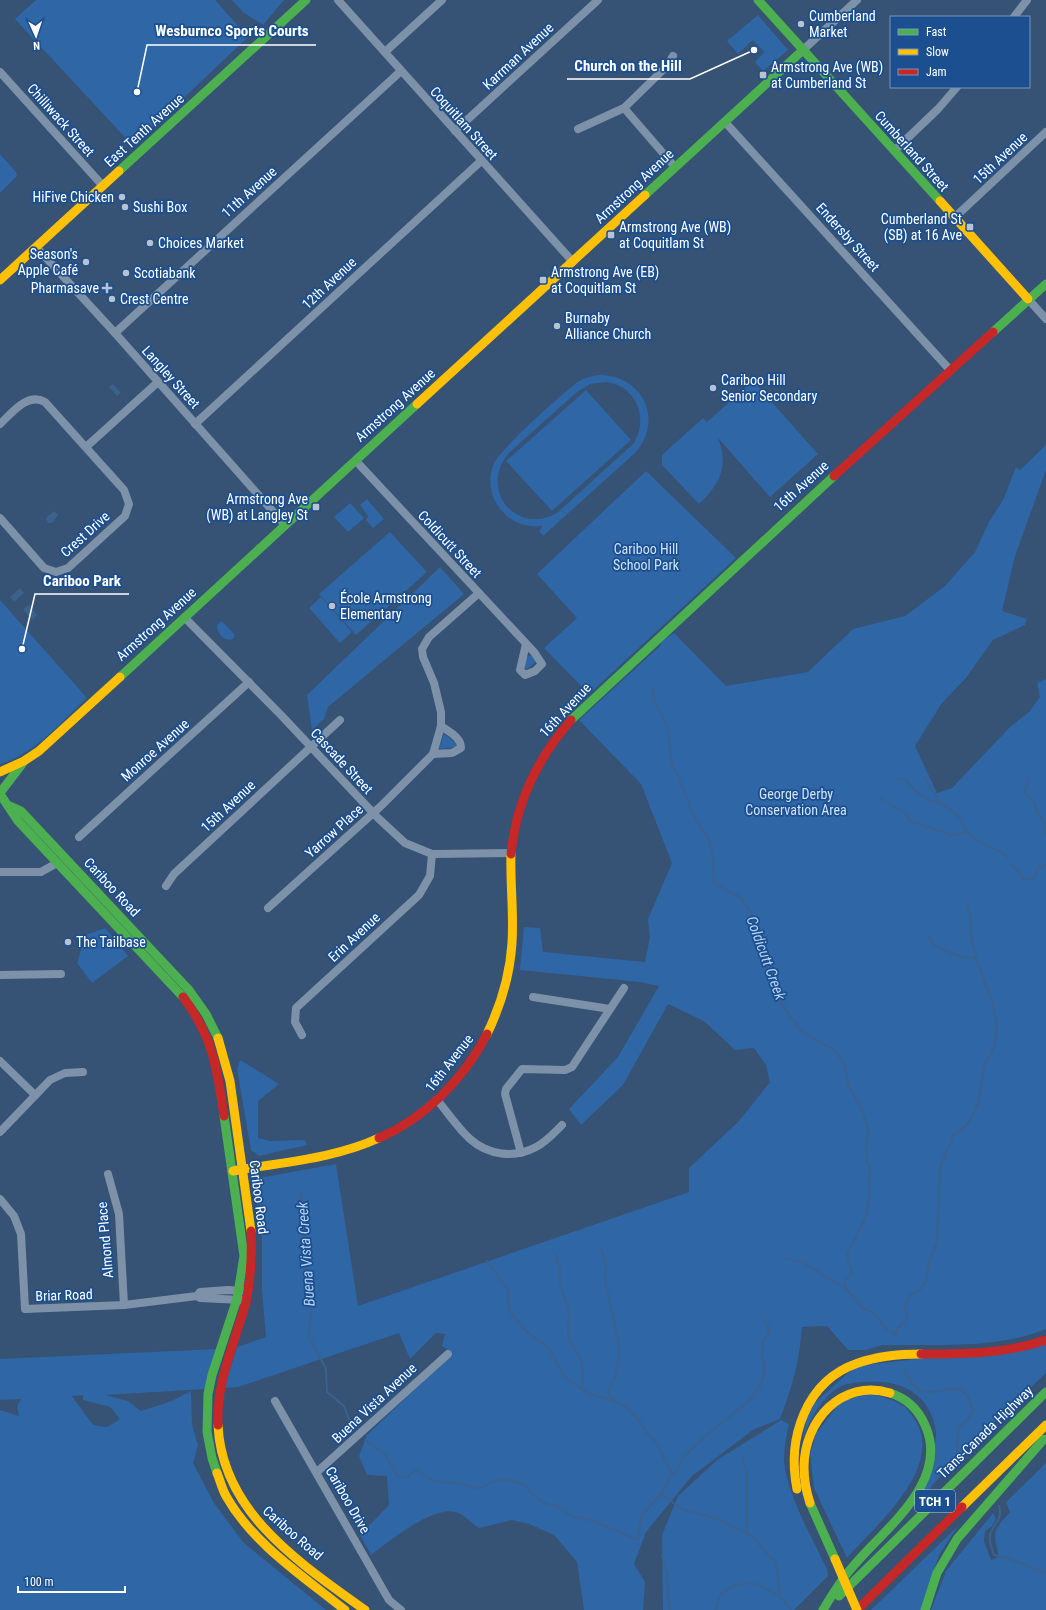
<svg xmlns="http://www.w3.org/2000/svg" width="1046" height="1610" font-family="'Roboto Condensed',sans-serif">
<rect width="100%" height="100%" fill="#365274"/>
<g fill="#2f66a5" fill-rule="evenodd">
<path d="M36 0H215L248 37 133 146 15 19Z"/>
<path d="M232 0H284L263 25 243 12Z"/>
<path d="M758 15 788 50 763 71 755 62 764 52 753 40 738 54 727 41Z"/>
<path d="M0 154 16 172 17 176 0 193Z"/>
<path d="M598 375C642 374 665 420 635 453L543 536 539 531 543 526C528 528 512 523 502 511 490 498 487 479 494 463 500 450 564 391 578 382 584 378 591 376 598 375ZM606 382C636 386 649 417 634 443L557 513C516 536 478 489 509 453L577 392 590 384Z"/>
<path d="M753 381 818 454 770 497 718 438C729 465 720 485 699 504L662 465V455L703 418 707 422Z"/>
<path d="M586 390 631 440 552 511 506 461Z"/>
<path d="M1046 445V470L1015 556 1002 611 1027 619 1025 625 993 640 966 678 942 703 915 746 937 793 952 788 1010 727 1029 712 1040 697 1037 683 1046 679V1329C995 1350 936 1344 882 1345L866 1350H848L827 1326 802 1327C799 1363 793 1385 780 1419L753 1430 692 1476 646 1532 634 1564 645 1582 643 1610H584L577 1562 554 1535 529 1524 512 1520 479 1528C472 1524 463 1514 456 1512 432 1506 389 1541 371 1555L360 1535 389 1505 387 1476 367 1475 359 1456 367 1435 453 1353 442 1346 445 1334 436 1333 410 1359 399 1333 238 1387 224 1388 237 1347 266 1337 262 1291V1240L254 1181 259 1178 336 1164 358 1306 689 1192V1168L739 1121 770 1082 766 1065 754 1048 735 1050 704 1021 668 1004 623 1085 581 1125 569 1109 618 1057 659 986 640 982 520 970 524 927 540 928 543 952 645 962 650 937 648 919 672 863 641 784 579 720 660 646 662 641 674 633 726 686 808 672 853 629 905 616 945 586 975 552 989 522 1004 498 1016 467 1020 470Z"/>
<path d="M646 471 736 558 589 694 544 648 577 618 537 574Z"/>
<path d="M367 499 384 519 373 528 366 520 368 516 360 505Z"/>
<path d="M350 503 364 518 348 532 334 517Z"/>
<path d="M390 532 427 572 356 635 319 594Z"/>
<path d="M440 567 464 594 328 707 324 719 312 730 307 695Z"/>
<path d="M321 597 352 632 340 643 309 608Z"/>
<path d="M0 600 87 698C61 722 35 754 0 764Z"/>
<path d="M222 621 235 635 233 639C224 642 217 634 217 625Z"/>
<path d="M531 655 535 660V663L526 670 524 666 527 657Z"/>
<path d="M444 734 456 743V747L439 749Z"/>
<path d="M105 928 128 956 92 983 77 963 86 935Z"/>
<path d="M240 1060 279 1084 258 1101V1138L270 1141 305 1140 307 1145 259 1156 251 1150 237 1069Z"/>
<path d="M1046 1344V1373L964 1451 918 1501C922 1488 937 1444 936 1433 932 1396 903 1379 867 1382 858 1382 846 1383 838 1388 819 1400 810 1420 802 1440L809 1408 856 1366Z"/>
<path d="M217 1349 206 1389 105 1395 128 1401 141 1411 172 1401 191 1391 192 1424 198 1445 193 1463 214 1503 244 1543 326 1610H0V1410L19 1416 17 1406 21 1399 0 1400V1359ZM83 1395V1400L110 1407 120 1419 107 1427 93 1425 72 1396Z"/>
<path d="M872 1393C882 1397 898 1401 906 1408 908 1410 911 1414 913 1417 948 1465 876 1525 847 1558L814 1488 810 1454 816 1434 841 1401Z"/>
<path d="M781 1420 789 1424C786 1436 784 1448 784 1461 787 1494 812 1538 827 1569L828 1576 794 1610H663L662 1535 678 1496 717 1460Z"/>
<path d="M1046 1463V1610H931L946 1571 993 1513 996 1519 992 1526 985 1531 984 1541 991 1560 999 1557C993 1531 992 1532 1010 1512L1006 1502Z"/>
<path d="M958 1526 939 1555 921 1610H871Z"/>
</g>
<g fill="#3b618d">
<path d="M113 384 121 393 117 396 109 387Z"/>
<path d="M54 511 58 515 52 523H48L46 518Z"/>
<path d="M20 588 24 593 14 602 10 597Z"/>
<path d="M29 605 37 615 32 620 23 609Z"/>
</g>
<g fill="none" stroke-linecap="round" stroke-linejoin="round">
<g stroke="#3b618d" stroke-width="2">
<path d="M652 688 655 704 662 714 669 733 671 760 695 818 709 840 713 860 714 884 740 897 751 913 758 940 765 958 768 975 780 995V1002L802 1032 836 1051 845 1067 849 1087 860 1106 869 1130 866 1147V1159L870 1168 869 1198 866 1217 847 1255 852 1272 845 1281 846 1289 863 1308 874 1314 888 1331 898 1336"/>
<path d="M925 778 939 801"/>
<path d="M898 779 906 780 913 789 928 800 944 805 959 817 967 832"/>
<path d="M1028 779 1025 792 1034 802 1038 814 1044 822 1046 834"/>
<path d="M879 798 907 814 910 821 952 835 967 832C980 848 996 844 1007 857"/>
<path d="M1011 864 1025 880 1034 878 1038 868 1046 865"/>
<path d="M929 937 936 947 962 957 976 958"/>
<path d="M300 1192 305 1212V1260L312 1295 309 1337 326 1369 327 1392 344 1406 350 1422"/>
<path d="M601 1248 606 1265 605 1281 618 1339 619 1357 615 1378 611 1384 608 1393 615 1401"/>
<path d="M556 1255 560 1270 559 1280 569 1311 568 1336 582 1362 583 1378 582 1390"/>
<path d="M787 1258 804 1263 846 1289"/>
<path d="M894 1333 908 1317 905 1306 909 1296 919 1291 926 1281 930 1259 937 1242 940 1168 953 1136 968 1124 978 1103 985 1064 994 1047 997 1027 993 1004 976 958 971 935V918L967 903"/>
<path d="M904 1370C908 1377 912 1386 920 1390 941 1400 964 1370 973 1411L968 1419 958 1429 957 1451"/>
<path d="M365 1440 385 1454 398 1477 408 1476 416 1470 433 1481 458 1483 480 1489 490 1483 504 1479 524 1484 531 1493 546 1504 556 1506 574 1517 591 1520 638 1540 641 1516 661 1494 672 1474 656 1442 646 1432 640 1422 628 1408 616 1402 588 1393 564 1377 549 1348 527 1332 509 1310 508 1290 487 1261"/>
<path d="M742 1457 747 1472V1533"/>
<path d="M673 1474 678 1469 682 1458 705 1436 750 1400 761 1384 765 1369 762 1355 763 1341 770 1331 765 1320"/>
<path d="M661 1494 682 1509 718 1519 752 1536 776 1564 780 1596 791 1610"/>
<path d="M999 1506C1004 1521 992 1523 990 1536 989 1542 992 1549 994 1555L1007 1558 1046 1573"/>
<path d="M662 1555 667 1573 668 1601 670 1610"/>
<path d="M715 1610C718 1606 717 1600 720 1596 728 1585 749 1580 761 1586 767 1589 773 1593 780 1596"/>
</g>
<g stroke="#7d92a8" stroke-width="8">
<path d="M338 0 573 262"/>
<path d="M1014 17 1027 0"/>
<path d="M803 50 857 0"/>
<path d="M385 52 442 0"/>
<path d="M673 56 667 66 624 108 675 167"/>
<path d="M0 72 103 186"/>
<path d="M725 122 950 370"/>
<path d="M578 129 624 108"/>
<path d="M455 131 598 0"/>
<path d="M894 151 938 109 957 87"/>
<path d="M954 218 1046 132"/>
<path d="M36 247 115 333 285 525"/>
<path d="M1028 299 1046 319"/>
<path d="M115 333 401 71"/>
<path d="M0 424C12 413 27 392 45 402L124 490 129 504 125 516 68 568 56 572 44 568 0 518"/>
<path d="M195 424 481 161"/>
<path d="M86 447 158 382"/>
<path d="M356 461 534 652 542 664 535 671 525 675 520 670 526 644"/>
<path d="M185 618 280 714 378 818 405 843 432 854 511 853"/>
<path d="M433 754 452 753 461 748C461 737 449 732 441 726"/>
<path d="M79 837 249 682"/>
<path d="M0 872H41L57 863"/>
<path d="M166 886 174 874 340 720"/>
<path d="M268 908 381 806 433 754 441 726V712L434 683 423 657 422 649 429 637 479 593"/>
<path d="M0 975 61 974"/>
<path d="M533 997 610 1009"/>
<path d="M302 1035 295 1022 296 1008 419 895 430 876 432 854"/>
<path d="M0 1061 35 1095"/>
<path d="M438 1101C448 1113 458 1128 470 1139 488 1155 514 1159 536 1147 546 1142 554 1133 562 1125"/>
<path d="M0 1132 50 1080 65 1073 83 1072"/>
<path d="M521 1153 505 1094 506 1089 522 1069 565 1070 572 1067 624 988"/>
<path d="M108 1174 119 1214 124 1305"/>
<path d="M0 1199 14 1216 21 1234 25 1309 124 1305 197 1296 200 1292 228 1290 242 1291"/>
<path d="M197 1296 200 1298 241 1300"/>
<path d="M275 1401 389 1600 401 1610"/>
<path d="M317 1472 448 1354"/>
</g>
<g stroke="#4caf50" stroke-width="9">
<path d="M758 0 940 201"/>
<path d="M119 171 306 0"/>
<path d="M645 195 803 50"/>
<path d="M993 332 1046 284"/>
<path d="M120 677 417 404"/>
<path d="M571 720 834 476"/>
<path d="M0 793 22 764"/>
<path d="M0 794 18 821 183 997"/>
<path d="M10 806 21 811 189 990 206 1014 218 1038"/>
<path d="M217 1473 212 1458 207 1432 208 1394 212 1375 237 1299 244 1256 224 1116"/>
<path d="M810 1503 835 1559"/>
<path d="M839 1596 1046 1392"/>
<path d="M823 1610C833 1593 843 1577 856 1563 888 1526 950 1480 925 1425 918 1409 906 1398 890 1393"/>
<path d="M925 1610 937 1573 957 1539 1044 1439"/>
</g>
<g stroke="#ffc107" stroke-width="9">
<path d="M940 201 1028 299"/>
<path d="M0 280 119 171"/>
<path d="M417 404 645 195"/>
<path d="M0 772 24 761 39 751 120 677"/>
<path d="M487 1034C501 1005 510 975 512 943 514 913 510 884 511 854"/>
<path d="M218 1038 230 1081 251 1231"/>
<path d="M233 1171C282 1162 333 1159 379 1138"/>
<path d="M218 1425C222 1513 300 1563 365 1610"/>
<path d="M217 1473C220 1480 222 1489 226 1496 253 1544 303 1576 345 1610"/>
<path d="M797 1489C787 1439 805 1381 858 1363 878 1356 900 1354 921 1354"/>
<path d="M810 1503C806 1491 804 1479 804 1467 804 1421 842 1378 890 1393"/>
<path d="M962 1507 1046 1425"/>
</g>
<g stroke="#c62828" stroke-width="9">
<path d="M834 476 993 332"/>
<path d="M511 854C516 802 537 759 571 720"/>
<path d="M183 997C213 1037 217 1068 224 1116"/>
<path d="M379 1138C425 1118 464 1079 487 1034"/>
<path d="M921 1354C964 1354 1005 1354 1046 1340"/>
<path d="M218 1425C216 1381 235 1343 246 1302 251 1278 252 1255 251 1231"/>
<path d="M857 1610 962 1507"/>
</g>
<path stroke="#ffc107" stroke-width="9" d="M835 1559 857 1610"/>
</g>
<g fill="#b9c2ce" stroke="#1b4f8f" stroke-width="1.5">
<circle cx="801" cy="24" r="4"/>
<rect x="759" y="71" width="8" height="8" rx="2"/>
<circle cx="122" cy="197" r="4"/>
<circle cx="125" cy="207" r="4"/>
<rect x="966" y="223" width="8" height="8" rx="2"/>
<rect x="607" y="231" width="8" height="8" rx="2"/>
<circle cx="150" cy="243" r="4"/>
<circle cx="86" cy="262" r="4"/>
<circle cx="126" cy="273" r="4"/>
<rect x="539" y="276" width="8" height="8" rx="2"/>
<path d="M105 282h4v4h4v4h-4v4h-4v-4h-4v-4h4z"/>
<circle cx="112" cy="299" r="4"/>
<circle cx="557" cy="326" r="4"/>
<circle cx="713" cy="388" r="4"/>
<rect x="312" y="503" width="8" height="8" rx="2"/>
<circle cx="332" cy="606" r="4"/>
<circle cx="68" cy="942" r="4"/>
</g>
<g text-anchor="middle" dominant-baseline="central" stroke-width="3.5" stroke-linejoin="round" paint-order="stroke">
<rect fill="#1b4f8f" stroke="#bbcadd" stroke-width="1" x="915" y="1490" width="40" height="22" rx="3"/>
<g font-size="13" font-weight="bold" fill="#fff">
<text x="935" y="1501">TCH 1</text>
</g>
<g font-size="14" fill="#fff" stroke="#1b4f8f" text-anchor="start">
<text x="809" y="16">Cumberland<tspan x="809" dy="16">Market</tspan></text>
<text x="771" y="67">Armstrong Ave (WB)<tspan x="771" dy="16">at Cumberland St</tspan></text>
<text x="114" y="197" text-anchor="end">HiFive Chicken</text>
<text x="133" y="207">Sushi Box</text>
<text x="962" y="219" text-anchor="end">Cumberland St<tspan x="962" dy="16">(SB) at 16 Ave</tspan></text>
<text x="619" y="227">Armstrong Ave (WB)<tspan x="619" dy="16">at Coquitlam St</tspan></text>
<text x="158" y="243">Choices Market</text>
<text x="78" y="254" text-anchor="end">Season's<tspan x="78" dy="16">Apple Café</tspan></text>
<text x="551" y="272">Armstrong Ave (EB)<tspan x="551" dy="16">at Coquitlam St</tspan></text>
<text x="134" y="273">Scotiabank</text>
<text x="99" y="288" text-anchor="end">Pharmasave</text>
<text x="120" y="299">Crest Centre</text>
<text x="565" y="318">Burnaby<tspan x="565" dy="16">Alliance Church</tspan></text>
<text x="721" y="380">Cariboo Hill<tspan x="721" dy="16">Senior Secondary</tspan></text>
<text x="308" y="499" text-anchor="end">Armstrong Ave<tspan x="308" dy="16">(WB) at Langley St</tspan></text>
<text x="340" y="598">École Armstrong<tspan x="340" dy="16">Elementary</tspan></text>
<text x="76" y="942">The Tailbase</text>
</g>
<g font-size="14" fill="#fff" stroke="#1b4f8f">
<text transform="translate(518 56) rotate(-43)">Karrman Avenue</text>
<text transform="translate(61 120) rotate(48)">Chilliwack Street</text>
<text transform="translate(464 123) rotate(48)">Coquitlam Street</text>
<text transform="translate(144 130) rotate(-42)">East Tenth Avenue</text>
<text transform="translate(912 151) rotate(48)">Cumberland Street</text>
<text transform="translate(1000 158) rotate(-43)">15th Avenue</text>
<text transform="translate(634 186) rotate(-43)">Armstrong Avenue</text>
<text transform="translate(249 192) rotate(-42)">11th Avenue</text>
<text transform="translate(848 237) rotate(48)">Endersby Street</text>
<text transform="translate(329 283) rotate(-43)">12th Avenue</text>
<text transform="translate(171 377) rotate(48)">Langley Street</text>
<text transform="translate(395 405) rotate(-42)">Armstrong Avenue</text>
<text transform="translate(801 486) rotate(-42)">16th Avenue</text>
<text transform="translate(85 534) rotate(-42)">Crest Drive</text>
<text transform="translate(450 544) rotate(47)">Coldicutt Street</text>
<text transform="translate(156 624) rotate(-42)">Armstrong Avenue</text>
<text transform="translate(565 710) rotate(-47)">16th Avenue</text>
<text transform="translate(155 750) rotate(-42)">Monroe Avenue</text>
<text transform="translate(342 761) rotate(47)">Cascade Street</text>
<text transform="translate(228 806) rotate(-43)">15th Avenue</text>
<text transform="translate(334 831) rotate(-42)">Yarrow Place</text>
<text transform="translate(112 887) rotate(47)">Cariboo Road</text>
<text transform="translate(354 937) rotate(-43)">Erin Avenue</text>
<text transform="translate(449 1063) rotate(-52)">16th Avenue</text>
<text transform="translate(259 1197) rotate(83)">Cariboo Road</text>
<text transform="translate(105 1240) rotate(-95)">Almond Place</text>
<text transform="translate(64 1295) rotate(-2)">Briar Road</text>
<text transform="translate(374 1403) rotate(-43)">Buena Vista Avenue</text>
<text transform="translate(985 1432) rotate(-44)">Trans-Canada Highway</text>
<text transform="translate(348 1500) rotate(60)">Cariboo Drive</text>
<text transform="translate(293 1533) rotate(41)">Cariboo Road</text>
</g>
<g font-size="14" fill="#cfe3fa" stroke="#1b4f8f">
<text x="646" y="549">Cariboo Hill<tspan x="646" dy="16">School Park</tspan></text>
<text x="796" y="794">George Derby<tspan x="796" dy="16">Conservation Area</tspan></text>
</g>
<g font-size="15" font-style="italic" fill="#b5d3f5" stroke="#1b4f8f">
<text transform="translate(766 958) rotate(70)">Coldicutt Creek</text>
<text transform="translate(306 1254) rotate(-94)">Buena Vista Creek</text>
</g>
</g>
<path fill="none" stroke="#fff" stroke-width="1.5" d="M137 92L147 45H316M754 50L690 79H567M22 649L35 594H129"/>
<g fill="#fff" stroke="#1b4f8f" stroke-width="1.5">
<circle cx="137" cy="92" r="4"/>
<circle cx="754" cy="50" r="4"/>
<circle cx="22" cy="649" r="4"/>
</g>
<g font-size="15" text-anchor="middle" font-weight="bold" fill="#fff" stroke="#1b4f8f" stroke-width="3.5" stroke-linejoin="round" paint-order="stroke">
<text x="232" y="36">Wesburnco Sports Courts</text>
<text x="628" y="71">Church on the Hill</text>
<text x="82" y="586">Cariboo Park</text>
</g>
<rect x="890" y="16" width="140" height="72" fill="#1b4f8f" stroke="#7695bc"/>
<rect x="898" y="29" width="20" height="6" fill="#4caf50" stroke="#7695bc"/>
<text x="926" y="36" font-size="12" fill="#ffffff">Fast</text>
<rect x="898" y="49" width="20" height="6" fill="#ffc107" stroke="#7695bc"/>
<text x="926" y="56" font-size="12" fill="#ffffff">Slow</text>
<rect x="898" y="69" width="20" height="6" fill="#c62828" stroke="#7695bc"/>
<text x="926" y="76" font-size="12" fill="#ffffff">Jam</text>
<g transform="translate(36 36) rotate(177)" stroke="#1b4f8f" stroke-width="3" paint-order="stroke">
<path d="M0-3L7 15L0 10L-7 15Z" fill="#ffffff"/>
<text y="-6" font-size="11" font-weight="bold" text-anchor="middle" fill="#ffffff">N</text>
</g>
<path d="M18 1586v6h107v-6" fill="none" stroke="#ffffff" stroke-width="2"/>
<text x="24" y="1586" font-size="12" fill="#ffffff" stroke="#1b4f8f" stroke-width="3" paint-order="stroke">100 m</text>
</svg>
